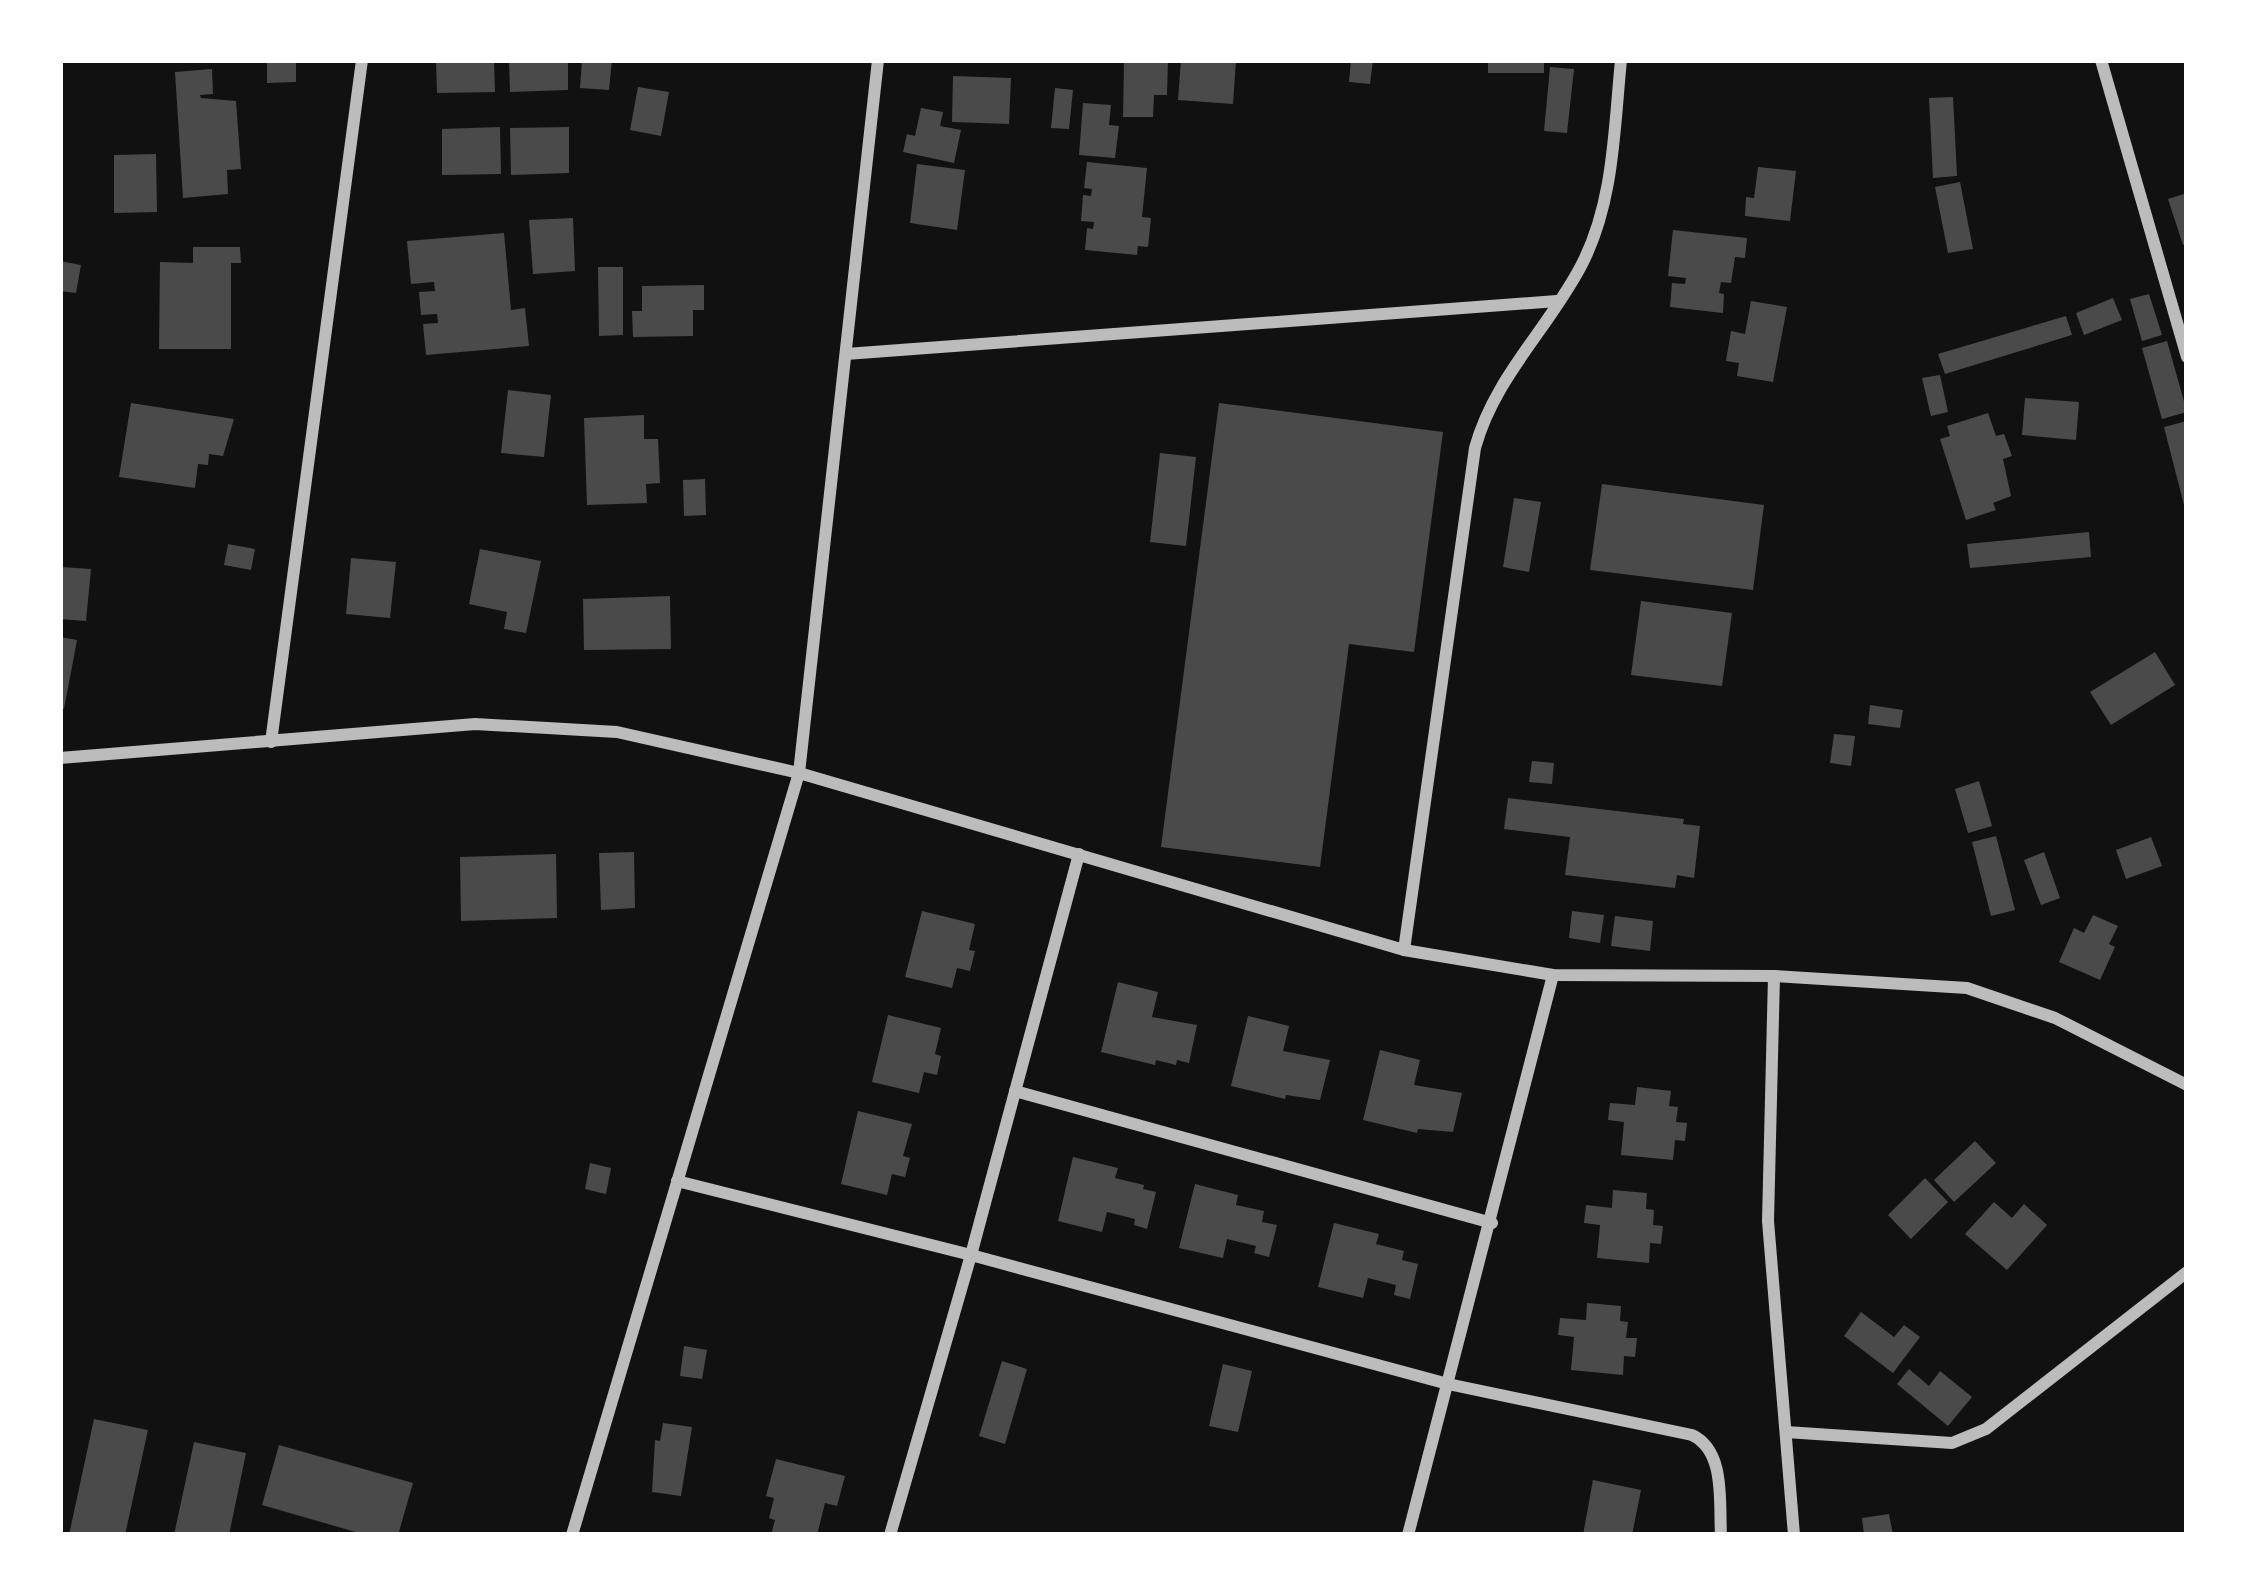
<svg xmlns="http://www.w3.org/2000/svg" width="2247" height="1595" font-family="Jost,sans-serif">
<rect width="100%" height="100%" fill="#111"/>
<g fill="#4a4a4a">
<path d="M436 60H494L495 92 437 93Z"/>
<path d="M509 60H568V90L510 92Z"/>
<path d="M582 60H612L609 90 580 88Z"/>
<path d="M1124 60H1168L1167 95H1154L1153 117H1123Z"/>
<path d="M1181 60H1236L1233 104 1178 100Z"/>
<path d="M1351 60H1373L1370 84 1349 82Z"/>
<rect x="1488" y="60" width="56" height="13"/>
<path d="M267 62H296V82L267 83Z"/>
<path d="M1550 67 1574 69 1567 133 1544 131Z"/>
<path d="M212 69 213 94 200 95 201 98 236 101 241 169 227 170 228 194 183 198 175 72Z"/>
<path d="M953 76 1011 78 1009 124 952 122Z"/>
<path d="M638 87 669 92 661 136 630 130Z"/>
<path d="M1055 88 1073 90 1069 129 1051 128Z"/>
<path d="M1953 97 1957 176 1933 178 1929 98Z"/>
<path d="M1083 103 1111 105 1109 125 1119 126 1115 158 1079 155Z"/>
<path d="M921 108 943 112 940 126 961 130 954 163 903 152 907 134 915 136Z"/>
<path d="M500 127 501 174 442 175V129Z"/>
<path d="M569 127V173L511 175 510 128Z"/>
<path d="M156 154 157 212 114 213V155Z"/>
<path d="M1087 162 1147 168 1142 217 1151 218 1148 247 1138 246 1137 255 1085 250 1087 228 1093 229 1094 222 1081 221 1083 195 1091 196 1092 189 1084 188Z"/>
<path d="M917 164 965 170 957 230 910 223Z"/>
<path d="M1758 167 1796 171 1790 221 1745 216 1746 197 1754 198Z"/>
<path d="M1960 182 1973 249 1948 253 1935 187Z"/>
<path d="M2187 193V244L2183 245 2168 199Z"/>
<path d="M573 218 575 271 533 274 529 220Z"/>
<path d="M1673 230 1747 238 1745 258 1735 257 1731 283 1721 282 1719 293 1724 294 1723 313 1670 307 1672 283 1685 284 1686 278 1668 276Z"/>
<path d="M504 233 511 310 525 308 529 346 426 355 423 324 438 323 437 314 421 315 419 292 435 291 434 282 411 284 407 241Z"/>
<path d="M193 247H240L241 263H231V349H159L160 262 193 263Z"/>
<path d="M60 261 81 265 76 293 60 291Z"/>
<path d="M598 267H623V335L599 336Z"/>
<path d="M704 285V310H693V336L633 337 632 311H642V286Z"/>
<path d="M2149 294 2162 335 2142 341 2130 299Z"/>
<path d="M2113 298 2122 320 2084 335 2076 313Z"/>
<path d="M1751 301 1787 307 1773 382 1737 376 1739 363 1726 361 1731 331 1745 334Z"/>
<path d="M2066 316 2072 335 1945 374 1938 354Z"/>
<path d="M2167 341 2187 412 2162 419 2142 348Z"/>
<path d="M1940 375 1948 412 1931 416 1922 378Z"/>
<path d="M508 390 551 395 544 457 501 453Z"/>
<path d="M2025 398 2079 402 2076 440 2022 435Z"/>
<path d="M131 403 234 419 223 456 209 454 208 465 198 464 195 488 119 477Z"/>
<path d="M1219 403 1443 432 1414 652 1349 644 1320 867 1161 847Z"/>
<path d="M1988 413 1996 436 2004 434 2012 456 2003 459 2011 496 1993 503 1996 510 1966 520 1940 439 1950 436 1947 426Z"/>
<path d="M644 415V439H658L660 483 646 484 647 503 587 505 584 418Z"/>
<path d="M2187 421V509H2185L2164 427Z"/>
<path d="M1160 453 1196 457 1186 546 1150 542Z"/>
<path d="M705 479 706 515 684 516 683 480Z"/>
<path d="M1602 484 1764 505 1753 590 1590 570Z"/>
<path d="M1514 498 1541 502 1529 572 1503 567Z"/>
<path d="M2089 532 2091 557 1970 568 1967 544Z"/>
<path d="M228 544 255 549 251 570 224 565Z"/>
<path d="M480 549 541 561 526 633 504 629 507 612 469 604Z"/>
<path d="M351 558 396 562 390 618 346 614Z"/>
<path d="M61 567 91 569 86 621 60 619Z"/>
<path d="M670 596 671 649 584 650 583 599Z"/>
<path d="M1641 601 1732 613 1722 686 1631 675Z"/>
<path d="M60 637 77 640 64 709 60 708Z"/>
<path d="M2155 652 2175 685 2111 725 2090 692Z"/>
<path d="M1870 705 1903 710 1900 728 1868 724Z"/>
<path d="M1834 734 1855 736 1851 766 1830 763Z"/>
<path d="M1532 761 1554 763 1552 784 1529 782Z"/>
<path d="M1979 781 1992 826 1968 833 1955 789Z"/>
<path d="M1508 798 1684 819 1683 824 1700 826 1694 878 1677 875 1675 888 1565 875 1570 837 1504 829Z"/>
<path d="M1996 836 2015 910 1991 916 1972 842Z"/>
<path d="M2151 837 2162 866 2126 879 2116 850Z"/>
<path d="M634 852 635 908 601 910 599 853Z"/>
<path d="M2044 852 2060 898 2041 905 2024 860Z"/>
<path d="M556 854 557 918 461 921 460 857Z"/>
<path d="M922 911 975 924 969 950 975 951 970 971 957 968 952 988 905 977Z"/>
<path d="M1572 911 1604 915 1600 943 1569 938Z"/>
<path d="M2093 915 2118 926 2109 944 2115 947 2100 980 2059 962 2074 928 2084 933Z"/>
<path d="M1615 916 1653 921 1650 951 1611 946Z"/>
<path d="M1118 982 1158 992 1152 1017 1197 1025 1189 1063 1177 1060 1176 1065 1156 1060 1155 1065 1101 1052Z"/>
<path d="M888 1015 941 1028 935 1054 941 1056 937 1075 924 1072 919 1093 872 1082Z"/>
<path d="M1248 1016 1289 1026 1283 1051 1330 1060 1320 1100 1286 1095 1285 1099 1231 1086Z"/>
<path d="M1380 1050 1420 1060 1414 1085 1462 1093 1453 1132 1418 1129 1417 1133 1363 1120Z"/>
<path d="M1637 1087 1671 1091 1669 1106 1678 1107 1676 1122 1687 1123 1685 1141 1675 1140 1673 1160 1621 1155 1624 1122 1608 1120 1610 1103 1635 1105Z"/>
<path d="M858 1111 912 1124 903 1156 910 1158 905 1177 892 1174 887 1195 841 1184Z"/>
<path d="M1975 1141 1996 1163 1954 1202 1934 1180Z"/>
<path d="M1073 1157 1118 1168 1115 1178 1144 1185 1143 1189 1156 1192 1147 1229 1134 1225 1135 1219 1107 1212 1102 1232 1058 1221Z"/>
<path d="M590 1163 611 1168 606 1194 585 1189Z"/>
<path d="M1925 1178 1948 1202 1911 1239 1888 1215Z"/>
<path d="M1195 1184 1238 1195 1236 1205 1264 1211 1262 1222 1277 1225 1269 1257 1254 1253 1256 1246 1227 1239 1223 1258 1179 1248Z"/>
<path d="M1613 1190 1647 1193 1646 1209 1654 1210 1653 1225 1663 1226 1661 1244 1650 1243 1649 1263 1597 1258 1600 1225 1584 1223 1586 1205 1612 1208Z"/>
<path d="M1994 1202 2012 1218 2024 1204 2047 1225 2007 1270 1965 1234Z"/>
<path d="M1334 1223 1379 1234 1376 1244 1404 1251 1402 1260 1418 1264 1410 1299 1394 1295 1396 1285 1368 1278 1363 1298 1318 1287Z"/>
<path d="M1587 1303 1621 1306 1620 1321 1628 1322 1626 1338H1637L1635 1357 1624 1356 1623 1375 1571 1370 1574 1337 1558 1335 1560 1318 1586 1320Z"/>
<path d="M1861 1312 1894 1337 1904 1325 1920 1337 1893 1373 1844 1336Z"/>
<path d="M684 1346 707 1350 702 1379 680 1376Z"/>
<path d="M1002 1361 1027 1369 1005 1444 979 1436Z"/>
<path d="M1223 1364 1252 1371 1238 1432 1209 1426Z"/>
<path d="M1909 1369 1929 1386 1940 1371 1972 1397 1948 1426 1897 1384Z"/>
<path d="M94 1419 148 1430 125 1535H69Z"/>
<path d="M663 1423 692 1427 681 1496 652 1492 655 1440 660 1441Z"/>
<path d="M194 1442 246 1453 229 1535H174Z"/>
<path d="M279 1445 413 1483 398 1535H366L262 1505Z"/>
<path d="M776 1459 845 1476 837 1506 825 1503 817 1535H771L775 1520 769 1518 774 1498 766 1496Z"/>
<path d="M1593 1480 1641 1490 1632 1535H1583Z"/>
<path d="M1889 1514 1893 1535H1864L1862 1518Z"/>
</g>
<g fill="none" stroke-linecap="round" stroke-linejoin="round">
<g stroke="#bcbcbc" stroke-width="12">
<path d="M2101 60 2187 357"/>
<path d="M846 354 1557 301"/>
<path d="M271 742 362 60"/>
<path d="M60 758 475 724 617 732 799 773 1404 950 1553 975 1774 976 1967 988 2055 1018 2187 1085"/>
<path d="M1404 950 1475 448C1494 378 1548 329 1581 266 1614 203 1614 130 1621 60"/>
<path d="M1774 976 1768 1221 1794 1535"/>
<path d="M1015 1091 1492 1223"/>
<path d="M677 1181 971 1255 1448 1384 1692 1435C1726 1451 1719 1503 1721 1535"/>
<path d="M1786 1432 1952 1443 1986 1429 2187 1272"/>
<path d="M572 1535 799 773 878 60"/>
<path d="M890 1535 971 1255 1079 854"/>
<path d="M1408 1535 1553 975"/>
</g>
</g>
<rect width="2247" height="1595" fill="none" stroke="#ffffff" stroke-width="126"/>
</svg>
